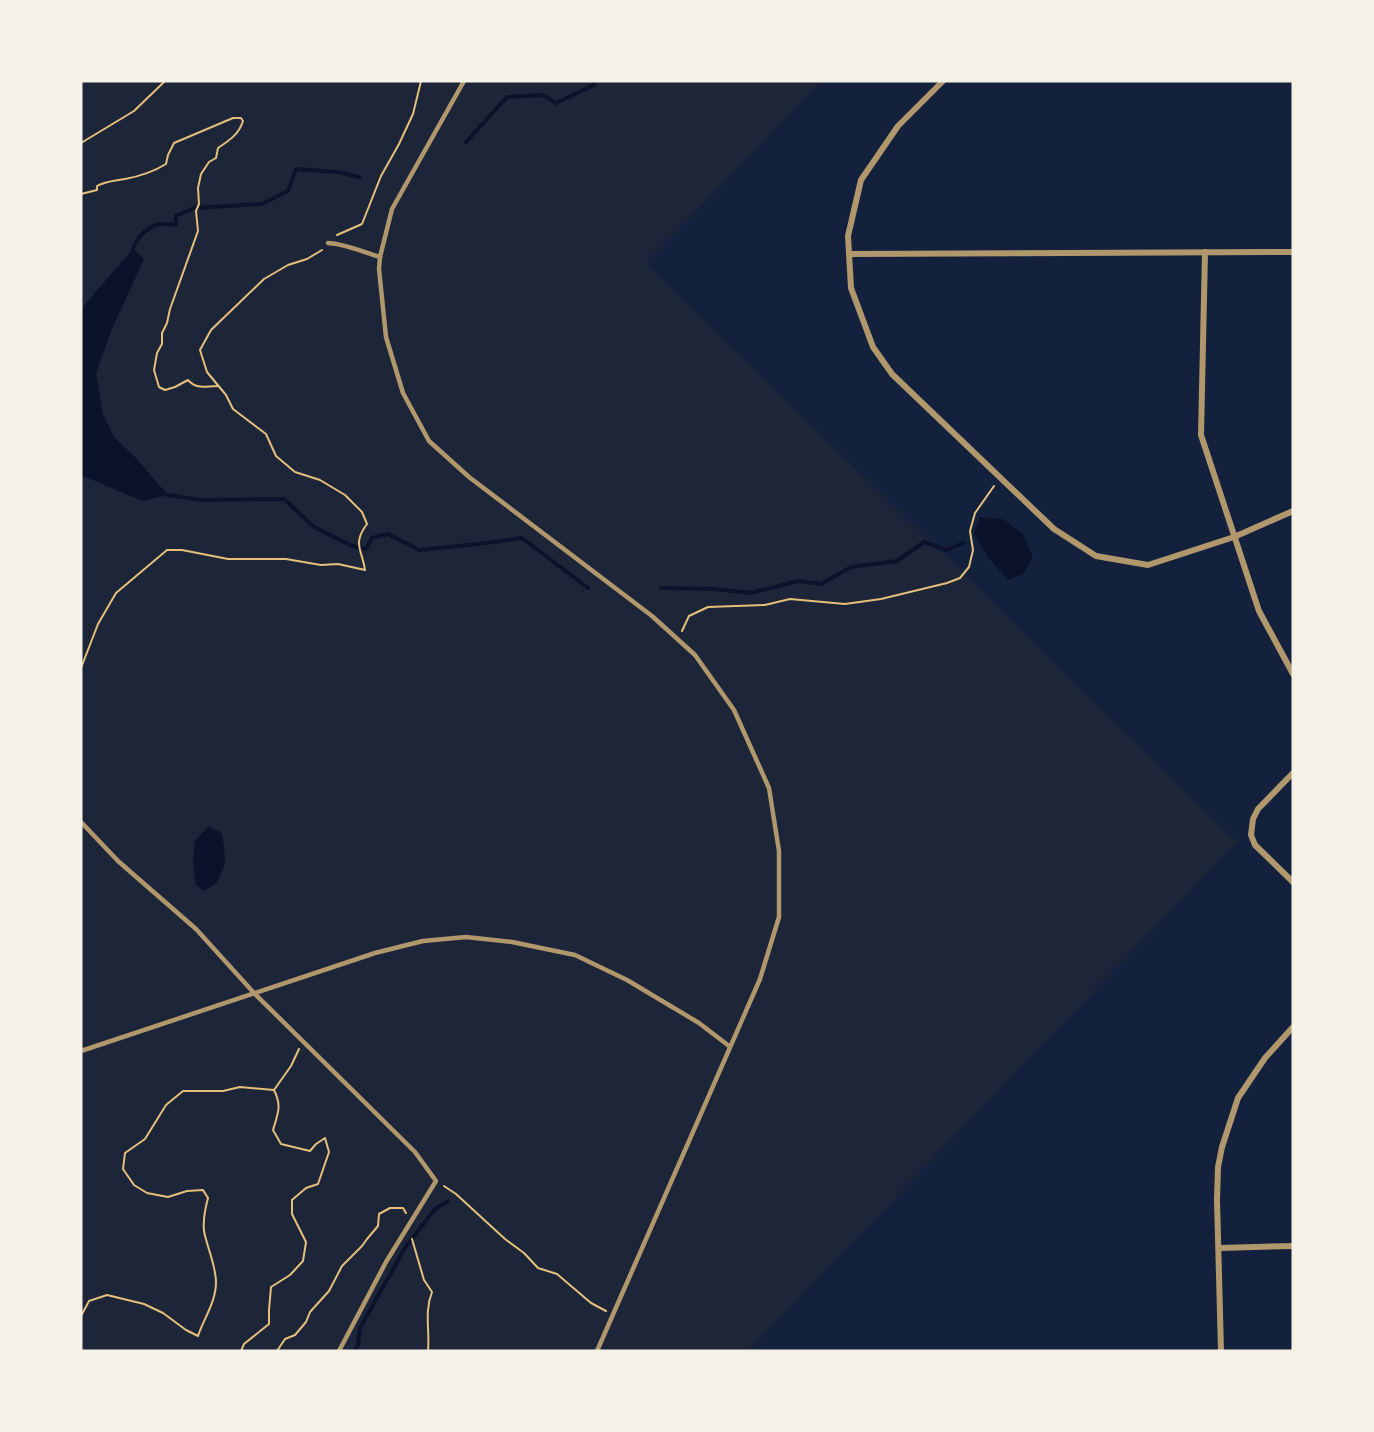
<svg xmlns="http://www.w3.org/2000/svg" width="1374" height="1432" font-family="'Public Sans',sans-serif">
<rect width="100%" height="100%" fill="#14213d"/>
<path fill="#1d2539" d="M81 81H822L646 263 1237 842 748 1351H81Z"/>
<g fill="#0b132b">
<path d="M133 249 144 259 111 331 96 373 103 415 115 438 134 456 168 495 142 501 81 475V309Z"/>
<path d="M980 517 1003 519 1023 534 1033 558 1023 574 1008 580 987 556 974 533Z"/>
<path d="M209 826 221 832 224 845 225 864 217 883 204 891 196 885 193 863 195 841Z"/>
</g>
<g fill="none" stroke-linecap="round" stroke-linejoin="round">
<g stroke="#0b132b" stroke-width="4">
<path d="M466 142 507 97 543 95 556 103 594 85 595 81"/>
<path d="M133 249C136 239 145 229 156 225 161 223 170 225 176 224V216L194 208 262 204 288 191 296 169 338 172 360 177"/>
<path d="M168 495 201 500 284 499 314 527 352 546 366 549 372 538 388 534 419 550 478 544 522 538 588 588"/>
<path d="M661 588 714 589 751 593 798 581 821 584 851 567 897 561 924 542 947 550 963 543"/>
<path d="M354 1351 358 1345 360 1328 405 1248 435 1209 448 1201"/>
</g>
<g stroke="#e5c07b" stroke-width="2">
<path d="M81 143 134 111 165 81"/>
<path d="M81 194 97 190V186C106 181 115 181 125 179 141 176 153 172 166 164L168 155 174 143 233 118H241L243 121C239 134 230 140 218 148L216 158 209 162 201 174 198 188 199 204 196 211 198 231 170 309 167 323 162 333V344L157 353 154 370 159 387 165 390 175 387 188 380C197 390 205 386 218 386"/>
<path d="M337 235 362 224 381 176 399 144 413 114 421 81"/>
<path d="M682 631 689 616 708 607 765 605 790 599 845 604 881 599 947 583 960 578 969 567 973 550 970 531 975 513 994 486"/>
<path d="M81 668 98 624 116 593 167 550H182L228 559H286L321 565 338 564 365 570C362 549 352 544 367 524L362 512 345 495 320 480 295 472 276 456 266 434 233 409 226 395 207 372 200 350 211 330 264 279 288 265 307 259 322 250"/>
<path d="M444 1186 456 1194 505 1239 524 1253 538 1268 557 1274 591 1303 606 1311"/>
<path d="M412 1239 424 1280 432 1292C424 1312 430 1331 428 1351"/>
<path d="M81 1316 89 1301 107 1295 144 1304 163 1313 186 1330 198 1336C204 1318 216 1302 216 1282 216 1266 207 1247 204 1231 203 1221 205 1209 208 1198L203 1190 187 1191 168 1197 147 1193 134 1185 123 1169 125 1153 145 1139 166 1105 183 1091H223L240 1087 274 1090 291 1066 299 1049"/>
<path d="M241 1351 244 1344 269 1324V1310L271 1287 290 1275 303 1261 306 1242 292 1214V1200L306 1188 318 1184 329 1152 325 1138 316 1144 310 1151 281 1144 273 1130C278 1113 282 1106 274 1090"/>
<path d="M277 1351 285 1339 295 1335 306 1322 310 1312 329 1291 342 1266 362 1246 367 1239 378 1226 379 1214 390 1208H403L406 1213"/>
</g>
<g stroke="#b1986c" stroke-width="4.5">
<path d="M464 81 392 209 380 257 379 269 386 337 403 393 429 441 469 477 652 616 695 655 734 710 769 788 779 851V917L760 979 597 1351"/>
<path d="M328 243C346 244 363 252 380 257"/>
<path d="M81 822 118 861 196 929 254 993 415 1152 436 1181 386 1262 339 1351"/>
<path d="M81 1051 375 953 423 941 466 937 512 942 575 955 627 980 699 1023 729 1046"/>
</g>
<g stroke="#b1986c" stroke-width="6">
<path d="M943 81 898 126 861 180 848 236 851 288 873 347 892 374 1054 529 1096 556 1148 565 1234 537 1293 511"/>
<path d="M1205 252 1201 435 1259 611 1293 674"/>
<path d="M849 254 1293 252"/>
<path d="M1293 773 1258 809 1253 819 1251 835 1255 845 1293 882"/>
<path d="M1219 1248 1293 1246"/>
<path d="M1221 1351 1217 1200 1218 1167 1222 1147 1238 1098 1265 1058 1293 1027"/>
</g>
</g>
<rect width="1374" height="1432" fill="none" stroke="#f6f1e7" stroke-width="165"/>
</svg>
